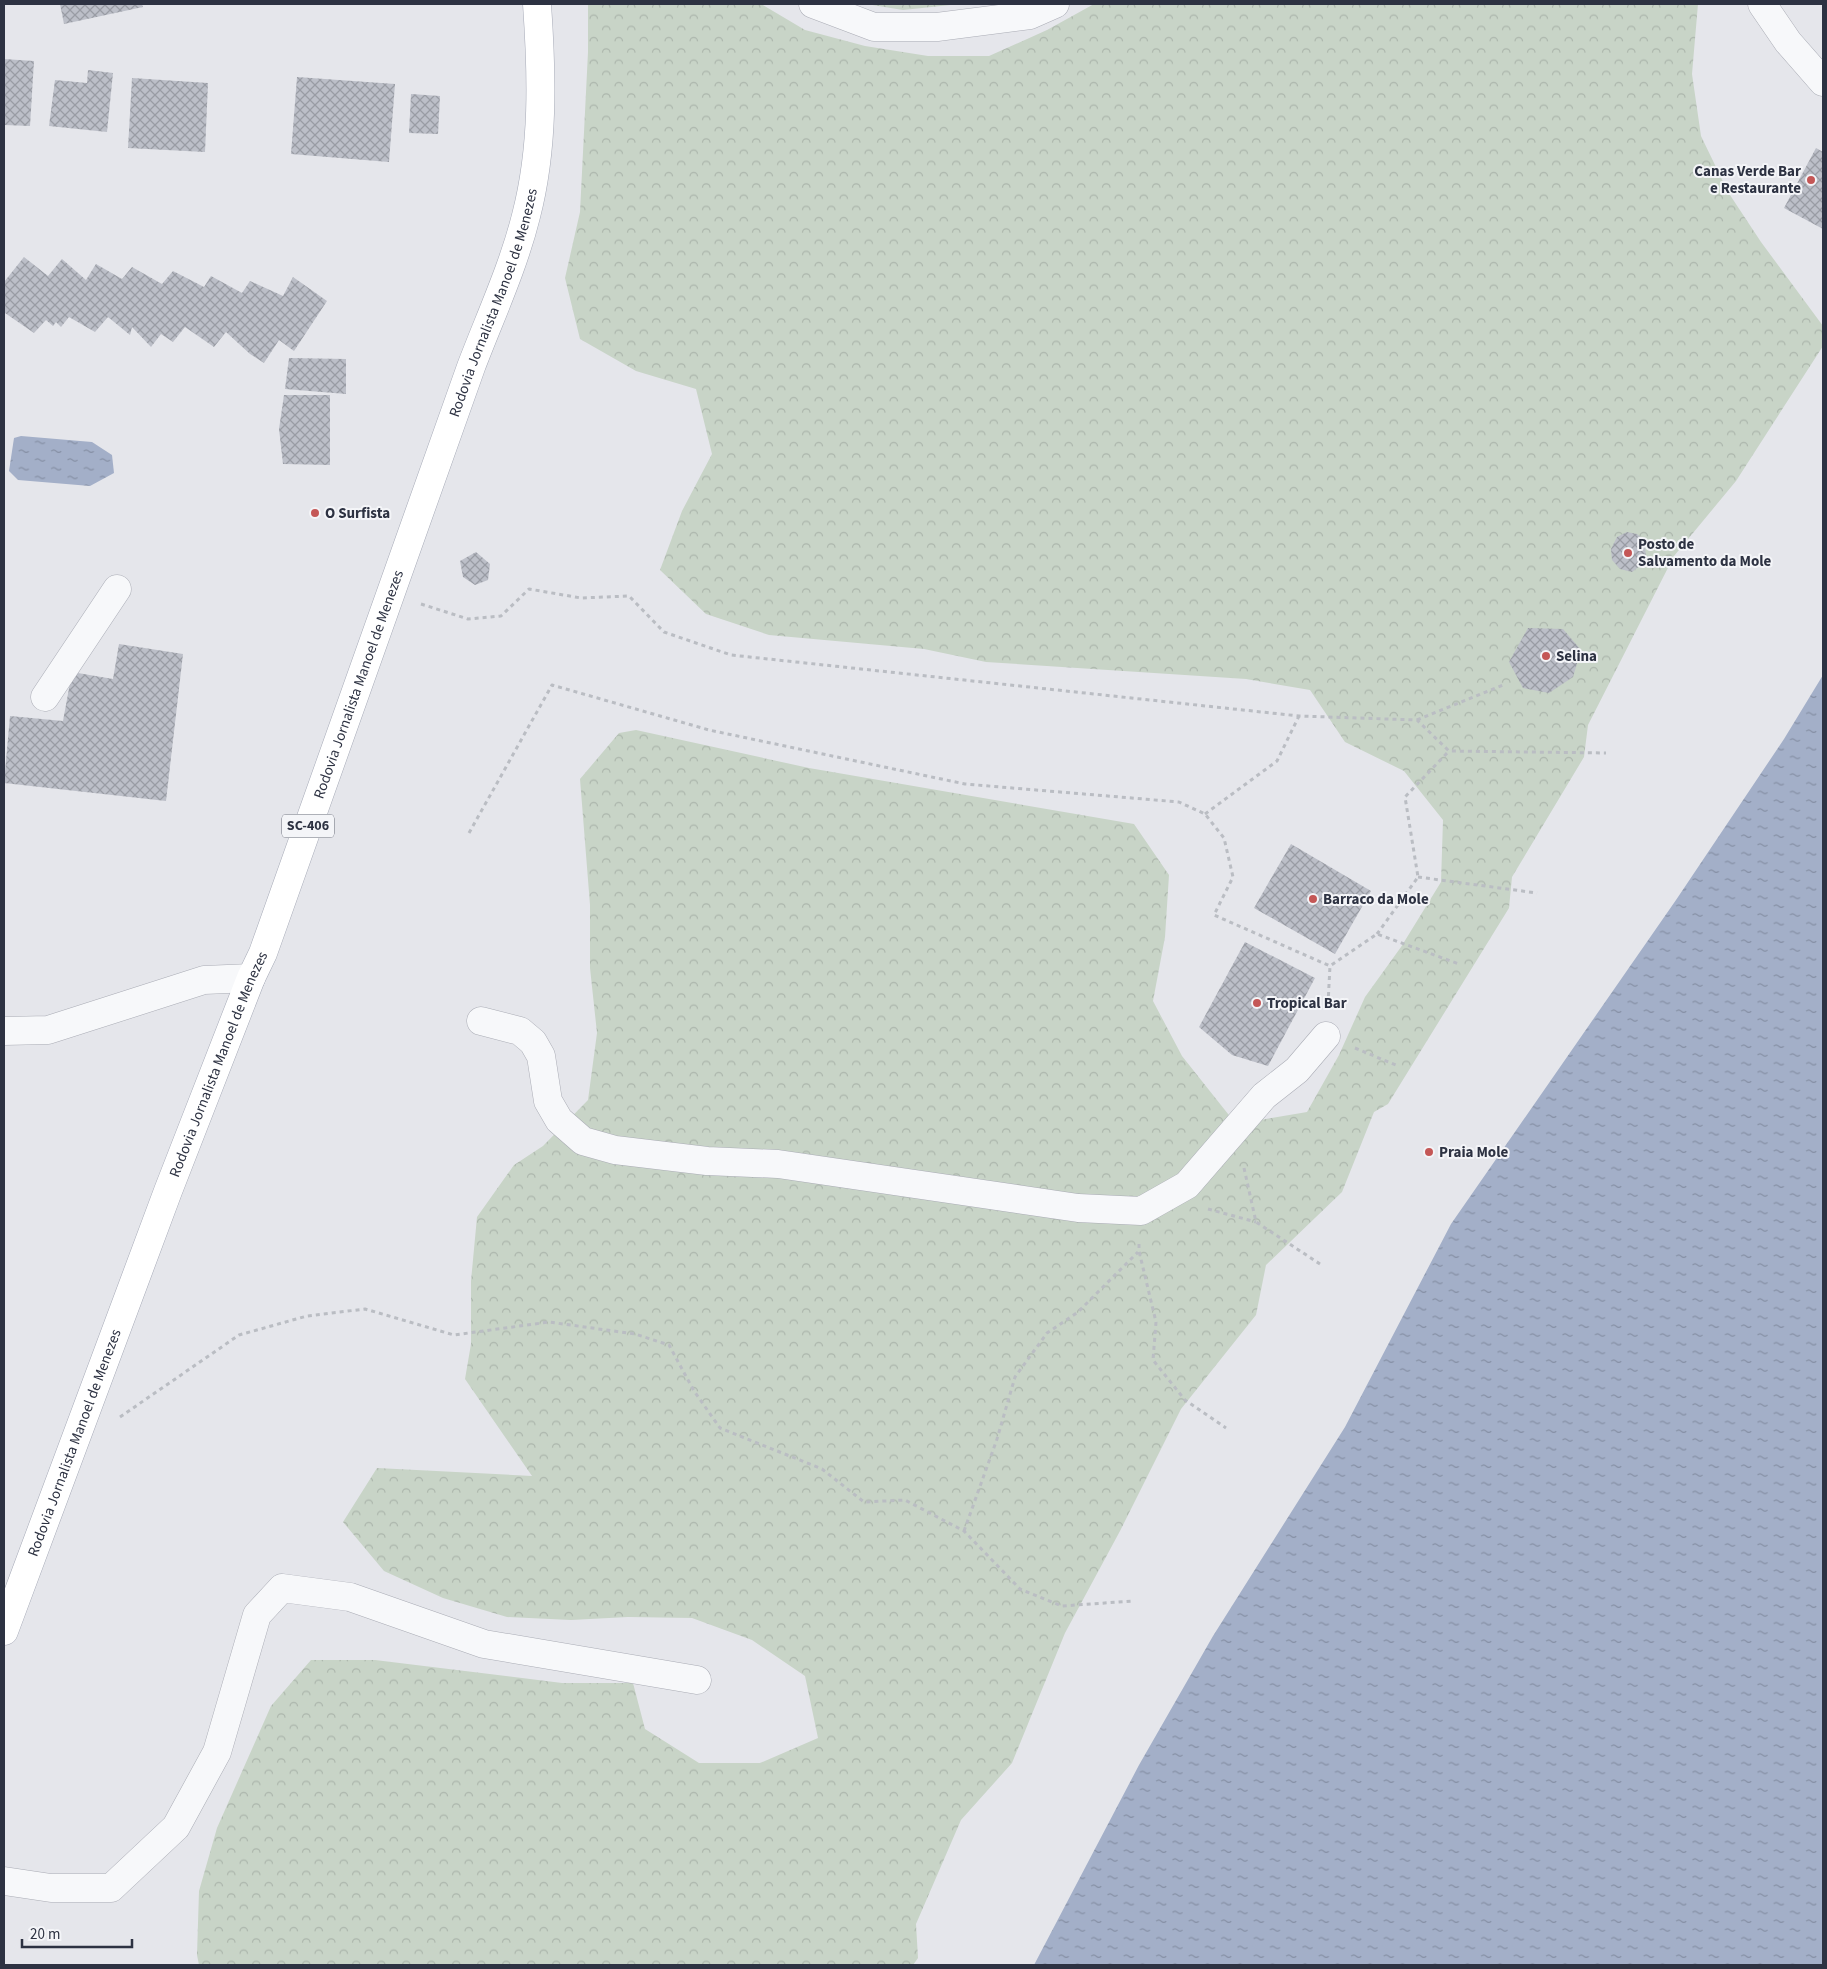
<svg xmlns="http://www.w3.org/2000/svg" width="1827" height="1969" font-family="'Source Sans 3',sans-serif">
<defs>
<pattern id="forest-crowns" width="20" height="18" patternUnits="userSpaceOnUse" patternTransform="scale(1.25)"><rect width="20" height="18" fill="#c8d4c7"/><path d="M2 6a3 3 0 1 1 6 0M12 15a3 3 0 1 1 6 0" fill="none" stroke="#acb6ac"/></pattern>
<pattern id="water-ripples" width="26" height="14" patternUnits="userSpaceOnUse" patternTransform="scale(1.25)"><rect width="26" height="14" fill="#a3afc8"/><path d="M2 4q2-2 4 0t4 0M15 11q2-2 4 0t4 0" fill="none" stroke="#858fa4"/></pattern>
<pattern id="building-cross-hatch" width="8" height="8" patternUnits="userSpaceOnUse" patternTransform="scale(1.25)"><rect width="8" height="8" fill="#bcbfc8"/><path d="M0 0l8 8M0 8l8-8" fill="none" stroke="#999ca4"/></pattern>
</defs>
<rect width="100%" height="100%" fill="#e5e6eb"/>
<g fill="url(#forest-crowns)">
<path d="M588 4H761L805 30 865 46 928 56H989L1047 30 1094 4H1698L1692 74 1701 136 1728 192 1761 242 1823 326V346L1736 481 1674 556 1588 725 1584 757 1512 877 1509 908 1388 1104 1374 1112 1342 1192 1266 1265 1256 1315 1181 1409 1120 1531 1065 1633 1012 1763 961 1820 916 1924 918 1958 913 1965H199L197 1955 199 1891 217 1828 271 1706 311 1660H375L562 1683H633L645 1729 699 1763H760L818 1738 805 1676 752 1640 692 1618 628 1617 571 1620 507 1617 443 1598 384 1571 343 1522 377 1468 532 1476 465 1379 471 1344V1281L477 1217 514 1165 543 1146 588 1100 597 1033 590 968V905L580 779 619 733 636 730 809 768 1134 824 1169 875 1165 937 1153 1001 1182 1056 1236 1124 1307 1112 1339 1055 1365 997 1401 947 1441 882 1443 820 1404 771 1345 742 1310 690 1246 679 986 662 924 649 769 635 706 614 660 570 682 511 712 454 696 389 636 371 580 339 565 278 580 212 588 52Z"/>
<path d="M866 4H960L903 10Z"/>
</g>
<g fill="url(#water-ripples)">
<path d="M21 436 92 442 112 455 114 473 90 486 18 480 9 471 14 438Z"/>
<path d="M1823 675V1965H1034L1139 1765 1213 1636 1345 1427 1451 1224 1676 900 1784 739Z"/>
</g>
<g fill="url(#building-cross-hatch)">
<path d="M60 4H142L143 7 64 24Z"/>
<path d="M4 59 34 61 30 126 4 125Z"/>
<path d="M88 70 113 73 107 132 49 126 55 80 87 83Z"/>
<path d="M297 77 395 84 389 162 291 154Z"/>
<path d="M132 78 208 83 205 152 128 148Z"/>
<path d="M411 94 440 96 438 134 409 133Z"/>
<path d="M1816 148 1823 152V229L1784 208Z"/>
<path d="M24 257 48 276 62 259 86 280 96 264 122 279 132 267 162 284 173 271 204 287 211 276 242 293 250 281 283 296 293 277 327 301 294 351 279 340 264 363 250 354 226 332 214 347 185 327 173 342 161 334 151 347 132 327 130 335 108 317 95 332 69 317 61 327 56 322 53 326 46 320 34 333 5 313 4 317V282Z"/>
<path d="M289 358 346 359V394L285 389Z"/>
<path d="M284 395H330V465L283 464 279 429Z"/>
<path d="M1627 532 1637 534 1643 539 1645 547 1646 556 1641 565 1632 572 1620 569 1612 560 1611 549 1617 537Z"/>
<path d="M476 552 490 564 488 580 475 585 463 577 460 561Z"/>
<path d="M1528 628 1563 629 1581 650 1573 677 1549 693 1523 688 1509 662Z"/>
<path d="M119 644 183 654 166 801 4 783 10 716 63 721 72 672 113 679Z"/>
<path d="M1291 844 1371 891 1335 954 1254 908Z"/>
<path d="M1245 942 1315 978 1268 1066 1232 1055 1199 1027Z"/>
</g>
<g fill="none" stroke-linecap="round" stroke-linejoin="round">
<defs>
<g id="minor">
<path d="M813 4 874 27H937L1030 15 1055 4"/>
<path d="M1762 4 1788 42 1823 82"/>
<path d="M45 697 117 589"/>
<path d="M481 1021 520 1031 533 1042 541 1056 548 1101 559 1120 583 1141 615 1150 707 1161 778 1164 1078 1208 1141 1211 1187 1185 1264 1096 1297 1070 1326 1036"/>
<path d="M4 1031 48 1030 204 980 251 978"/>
<path d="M4 1881 51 1888H111L176 1827 217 1752 257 1615 282 1588 350 1597 484 1644 697 1680"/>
</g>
<g id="major">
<path id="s1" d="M4 1631 168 1191 251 978 263 953 471 367C490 317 513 268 526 216 544 147 542 75 537 4"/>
</g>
</defs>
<use href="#minor" stroke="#aaacb5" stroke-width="29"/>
<use href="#major" stroke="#a5a9b6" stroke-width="29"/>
<g stroke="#babdc3" stroke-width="3" stroke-dasharray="4 4" stroke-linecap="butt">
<path d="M421 604 468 619 501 616 529 589 581 598 629 596 664 632 731 655 1299 716 1417 720 1449 751 1606 753"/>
<path d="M1417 720 1503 685"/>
<path d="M1205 814 1277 761 1299 716"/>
<path d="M469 833 552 685 709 730 965 784 1179 802 1205 814 1224 838 1233 877 1214 915 1330 966 1377 934 1459 964"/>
<path d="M1418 877 1537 893"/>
<path d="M1377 934 1418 877 1405 797 1449 751"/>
<path d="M1328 1004 1330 966"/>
<path d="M1355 1048 1398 1066"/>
<path d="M1244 1168 1256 1222 1320 1264"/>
<path d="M1208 1209 1256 1222"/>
<path d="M1139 1244V1251L1156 1322 1153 1360 1185 1400 1226 1428"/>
<path d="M120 1417 239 1335 307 1316 365 1309 454 1335 549 1322 635 1334 669 1345 694 1391 720 1428 822 1469 864 1502 905 1500 964 1531 1020 1589 1062 1606 1133 1601"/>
<path d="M964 1531 997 1439 1015 1377 1047 1333 1078 1312 1138 1252"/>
</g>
<use href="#minor" stroke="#f7f8fa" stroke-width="28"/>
<use href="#major" stroke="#fff" stroke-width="28"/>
</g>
<g fill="#c45756" stroke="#f4f5f8" stroke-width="2">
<circle cx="1811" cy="180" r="5"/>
<circle cx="315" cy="513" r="5"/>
<circle cx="1628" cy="553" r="5"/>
<circle cx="1546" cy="656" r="5"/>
<circle cx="1313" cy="899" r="5"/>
<circle cx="1257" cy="1003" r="5"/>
<circle cx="1429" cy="1152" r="5"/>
</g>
<g text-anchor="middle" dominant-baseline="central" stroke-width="4" stroke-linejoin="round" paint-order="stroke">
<rect fill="#f4f5f8" stroke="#696c79" stroke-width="1" x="282" y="814.5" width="52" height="23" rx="4"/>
<g font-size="14" font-weight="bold" fill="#2d3242">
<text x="308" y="826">SC-406</text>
</g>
<g font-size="15" font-weight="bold" fill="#2d3242" stroke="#f4f5f8" text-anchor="start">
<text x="1801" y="171" text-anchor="end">Canas Verde Bar<tspan x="1801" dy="17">e Restaurante</tspan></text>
<text x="325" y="513">O Surfista</text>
<text x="1638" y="544">Posto de<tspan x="1638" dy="17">Salvamento da Mole</tspan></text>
<text x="1556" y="656">Selina</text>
<text x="1323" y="899">Barraco da Mole</text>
<text x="1267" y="1003">Tropical Bar</text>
<text x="1439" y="1152">Praia Mole</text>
</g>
<g font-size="15" fill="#2d3242" stroke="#f4f5f8">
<text stroke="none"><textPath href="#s1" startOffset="1416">Rodovia Jornalista Manoel de Menezes</textPath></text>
<text stroke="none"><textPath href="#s1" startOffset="1011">Rodovia Jornalista Manoel de Menezes</textPath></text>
<text stroke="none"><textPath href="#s1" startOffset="606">Rodovia Jornalista Manoel de Menezes</textPath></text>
<text stroke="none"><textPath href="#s1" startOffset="201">Rodovia Jornalista Manoel de Menezes</textPath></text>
</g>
</g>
<rect width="1827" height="1969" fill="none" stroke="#2d3242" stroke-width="10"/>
<path d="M22 1939v8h110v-8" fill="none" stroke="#2d3242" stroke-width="2.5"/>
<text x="30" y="1939" font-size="15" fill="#2d3242" stroke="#f4f5f8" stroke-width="4" paint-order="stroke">20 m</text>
</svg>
